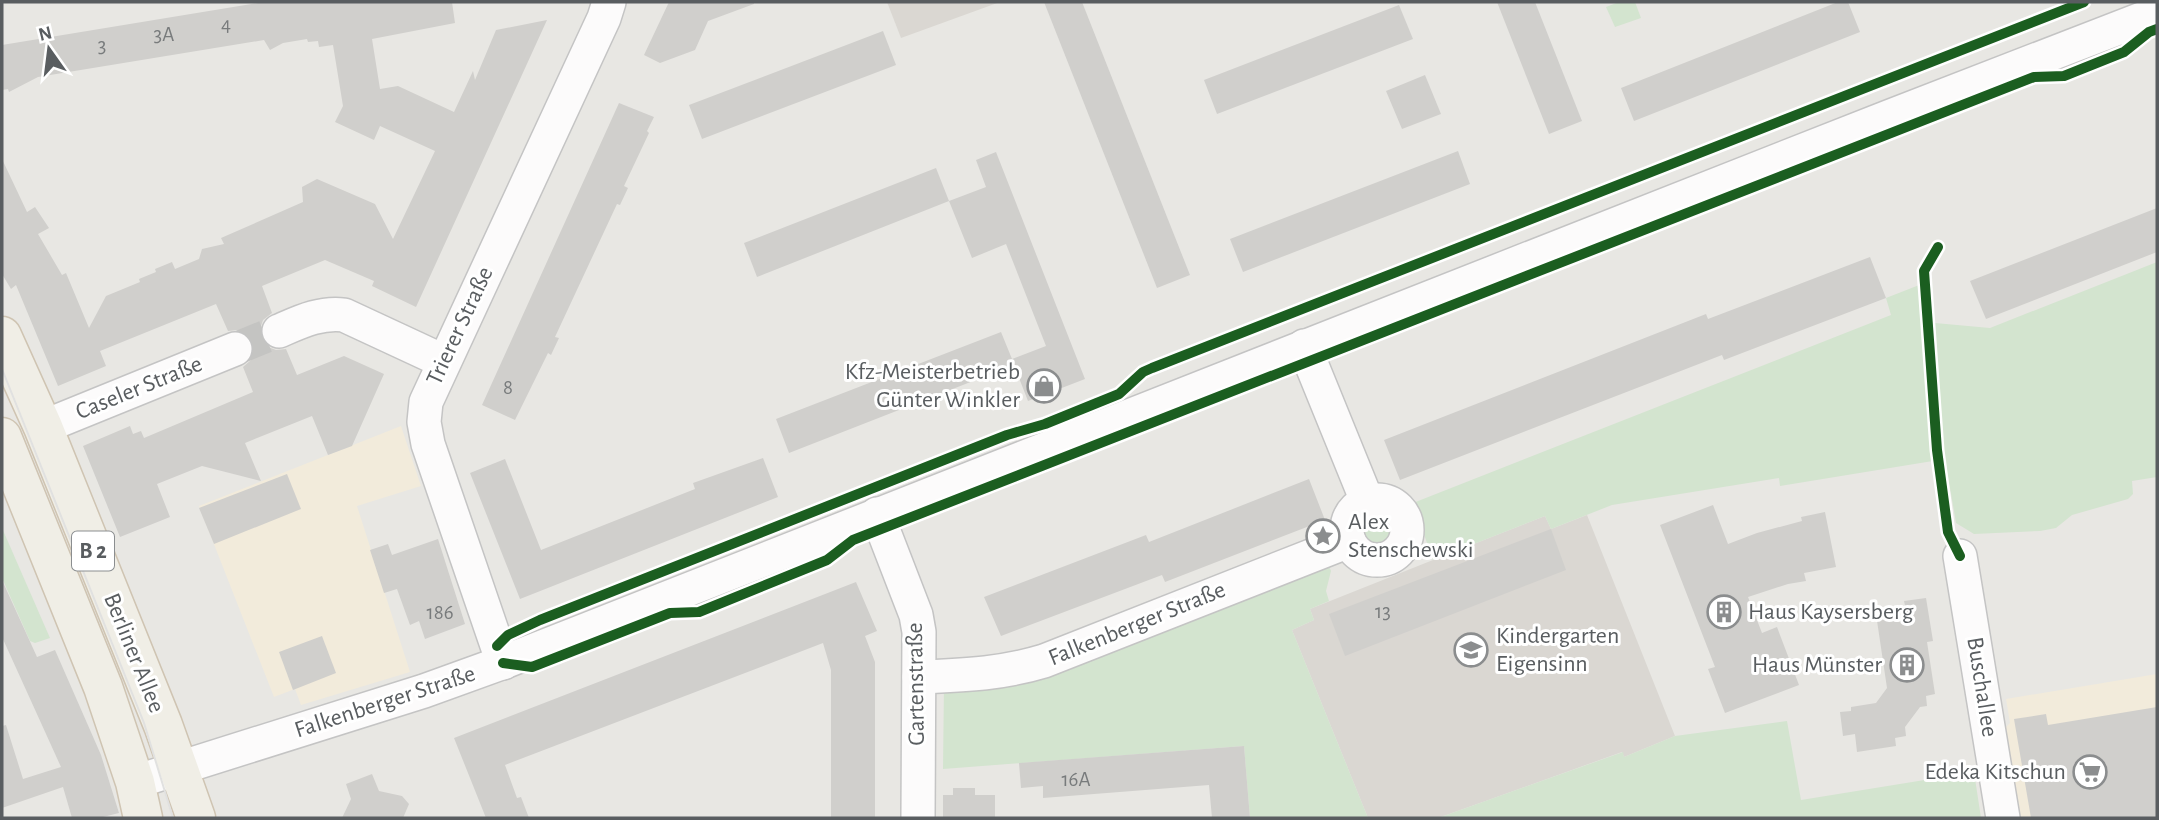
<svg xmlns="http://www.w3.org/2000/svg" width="2159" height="820" font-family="'Alegreya Sans',sans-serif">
<rect width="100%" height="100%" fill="#e8e7e3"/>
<g fill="#f2ebdb">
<path d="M401 426 421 486 357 506 410 672 301 705 295 689 274 697 199 506Z"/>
<path d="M2157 674V818H2013L1999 734 2010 723 2006 699Z"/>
</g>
<g fill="#dad7d2">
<path d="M887 2H1000L901 38Z"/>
<path d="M1587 515 1675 736 1624 757 1622 752 1438 818H1368L1292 630 1314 620 1310 609 1433 560 1545 516 1551 529Z"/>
</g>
<g fill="#d3e4cf">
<path d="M1619 2H1635L1641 18 1615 27 1606 7Z"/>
<path d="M2157 262V477L2132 481 2133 494 2128 499 2072 515 2056 528 2040 531 1974 534 1956 523 1945 459 1780 486 1779 478 1612 505 1551 529 1545 516 1433 560 1413 503 1891 315 1886 298 1932 280 1935 323 1990 328Z"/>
<circle cx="1378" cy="530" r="21"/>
<path d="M2 528 50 638 35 643 30 641 2 578Z"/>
<path d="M1325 557 1331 571 1326 591 1329 601 1310 609 1314 620 1292 630 1368 818H1250L1244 746 943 769 944 684Z"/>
<path d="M1787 721 1801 800 1974 772 1981 818H1438L1623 752 1624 757 1675 736Z"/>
</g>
<g fill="#d0cfcc">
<path d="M264 2H452L455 23 372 39 380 89 398 86 454 112 473 71 475 80 496 30 547 20 416 307 372 286 374 281 325 260 262 286 272 313 263 320 260 329 261 338 268 347 276 350 286 349 297 375 344 356 384 374 352 446 328 455 312 416 245 443 261 481 202 466 157 484 170 517 120 537 83 446 130 426 133 434 141 431 144 438 253 392 243 367 251 360 254 352 253 342 246 333 237 330 228 331 216 304 100 351 106 366 58 386 16 285 11 289 2 274V159L27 212 35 207 49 228 38 234 62 275 66 273 89 328 106 296 140 282 139 279 156 272 155 269 172 262 175 269 199 259 202 249 224 244 221 238 303 202 302 187 317 179 375 204 393 239 435 151 380 126 374 140 335 122 343 106 333 45 319 47 318 41 308 42 307 39 283 43 270 50 264 40 38 77 9 92 8 89 2 90V45Z"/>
<path d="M669 2H754V4L708 21 695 50 660 63 644 55Z"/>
<path d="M1044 2H1082L1190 275 1157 288Z"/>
<path d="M1497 2H1535L1582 121 1549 134Z"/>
<path d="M1838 2H1848L1860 32 1634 121 1621 88Z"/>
<path d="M1399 5 1413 39 1217 114 1204 80Z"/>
<path d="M883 31 896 65 702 139 689 105Z"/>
<path d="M1425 75 1441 114 1402 129 1386 91Z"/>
<path d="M619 103 654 117 647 131 649 133 624 186 628 188 620 205 617 204 555 337 559 338 551 355 548 353 515 420 482 405Z"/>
<path d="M1458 151 1470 184 1243 272 1230 239Z"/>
<path d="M996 152 1085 379 1028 401 1014 365 789 453 776 419 1001 332 1012 359 1046 346 1006 244 972 258 949 201 986 187 976 160Z"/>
<path d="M936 168 949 201 757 277 744 243Z"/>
<path d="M2157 208V252L1986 319 1970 281Z"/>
<path d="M1870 257 1886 298 1724 360 1722 355 1400 480 1384 440 1706 314 1708 319Z"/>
<path d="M763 458 778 497 520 599 470 473 505 459 541 550 695 489 693 483Z"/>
<path d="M287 474 301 509 214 544 199 508Z"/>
<path d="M1309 479 1325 520 1165 582 1162 575 1001 636 984 597 1146 535 1149 542Z"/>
<path d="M1713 505 1728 544 1757 533 1802 521 1801 517 1825 512 1836 567 1804 573 1806 581 1788 584 1748 597 1762 633 1777 627 1799 685 1725 713 1708 669 1715 667 1660 525Z"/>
<path d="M1551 529 1566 570 1345 656 1329 614Z"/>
<path d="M438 539 465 624 425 639 419 621 410 625 397 589 384 593 370 550 388 544 392 555Z"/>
<path d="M2 580 37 657 55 650 101 755 119 813 99 818H72L63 787 2 808V726L6 725 23 779 61 767 2 637Z"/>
<path d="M856 582 877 631 865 636 875 662V818H831V670L823 643 505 765 517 798 521 797 529 818H486L454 738Z"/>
<path d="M1926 598 1933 641 1927 642 1935 694 1926 696 1927 706 1920 707 1905 727 1906 736 1895 738 1896 746 1857 752 1855 734 1843 736 1840 712 1851 711V707L1876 703 1887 688 1876 614 1906 610 1904 601Z"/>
<path d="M322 636 336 673 293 690 279 652Z"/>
<path d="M2157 707V818H2031L2014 719 2046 714 2048 725Z"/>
<path d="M1244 746 1250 818H1212L1209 785 1043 798V786L1021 788 1019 763Z"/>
<path d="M372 774 379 791 402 796 409 804 403 818H342L351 799 346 784Z"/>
<path d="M953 788H975V795H995V818H943V795H953Z"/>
</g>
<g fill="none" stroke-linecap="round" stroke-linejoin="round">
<path stroke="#c4c4c2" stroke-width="33" stroke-dasharray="33 17" stroke-linecap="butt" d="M235 349 279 331"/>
<defs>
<g id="minor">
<path d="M279 331C300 322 320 312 344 315L443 361"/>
<path d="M1304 346 1367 501"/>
<path d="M43 427 235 349"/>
<circle cx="1377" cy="530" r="30"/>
<path d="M877 514 916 615 919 632 918 818"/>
<path d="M1960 556 2003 818"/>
<path d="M503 663 428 444 424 422 426 402 604 18 609 2"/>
<path d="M919 677C964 675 1001 674 1044 661L1349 541"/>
<path d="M135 782 424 691 507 661 1888 117 2157 13"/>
</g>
<g id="major">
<path d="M2 336 43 427 163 725 196 818"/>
<path d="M2 437 103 687 135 782 143 818"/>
</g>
</defs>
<use href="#minor" stroke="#c4c4c4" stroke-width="36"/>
<use href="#major" stroke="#cfc4b2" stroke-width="41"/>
<use href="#minor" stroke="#fcfbfb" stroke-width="33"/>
<use href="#major" stroke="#f0eee6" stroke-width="38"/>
<g stroke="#e1e1e0" stroke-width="2">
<path d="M2 2H3"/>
<path d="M2 369 144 723 173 818"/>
</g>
<defs>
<g id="cycleway">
<path d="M1938 247 1924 271 1937 450 1948 532 1960 556"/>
<path d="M497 646 508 635 540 620 1007 435 1045 424 1119 394 1143 372 1152 368 2084 2"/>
<path d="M503 663 532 667 670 613 699 612 827 560 853 540 2034 77 2064 76 2124 52 2149 32 2157 29"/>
</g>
</defs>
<use href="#cycleway" stroke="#fff" stroke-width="15"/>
<use href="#cycleway" stroke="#1b5e20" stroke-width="10"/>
</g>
<defs>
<symbol id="shop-ring" viewBox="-11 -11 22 22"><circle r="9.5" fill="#fff" stroke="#8b8d8e" stroke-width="1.5"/><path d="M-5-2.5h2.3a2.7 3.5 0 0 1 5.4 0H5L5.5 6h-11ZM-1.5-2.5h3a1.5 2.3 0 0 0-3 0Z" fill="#8b8d8e"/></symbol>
<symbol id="sight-ring" viewBox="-11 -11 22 22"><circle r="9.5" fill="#fff" stroke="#8b8d8e" stroke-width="1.5"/><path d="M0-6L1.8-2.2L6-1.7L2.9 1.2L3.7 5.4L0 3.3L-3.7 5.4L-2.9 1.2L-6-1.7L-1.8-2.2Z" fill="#8b8d8e"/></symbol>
<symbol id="building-ring" viewBox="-11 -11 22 22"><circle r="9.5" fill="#fff" stroke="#8b8d8e" stroke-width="1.5"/><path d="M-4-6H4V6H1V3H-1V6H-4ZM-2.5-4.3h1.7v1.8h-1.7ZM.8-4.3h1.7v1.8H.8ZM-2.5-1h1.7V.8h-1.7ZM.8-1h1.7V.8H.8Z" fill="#8b8d8e"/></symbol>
<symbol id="school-ring" viewBox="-11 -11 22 22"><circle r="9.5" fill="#fff" stroke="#8b8d8e" stroke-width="1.5"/><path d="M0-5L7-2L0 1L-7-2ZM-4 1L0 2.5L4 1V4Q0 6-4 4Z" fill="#8b8d8e"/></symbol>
<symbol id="supermarket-ring" viewBox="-11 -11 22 22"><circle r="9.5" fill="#fff" stroke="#8b8d8e" stroke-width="1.5"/><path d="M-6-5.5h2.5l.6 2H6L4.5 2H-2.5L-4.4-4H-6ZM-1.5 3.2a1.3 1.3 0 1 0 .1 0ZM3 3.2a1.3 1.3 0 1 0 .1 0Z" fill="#8b8d8e"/></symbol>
</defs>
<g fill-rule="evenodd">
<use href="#shop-ring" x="1025" y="367" width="38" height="38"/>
<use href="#sight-ring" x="1304" y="517" width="38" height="38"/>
<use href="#building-ring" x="1705" y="593" width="38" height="38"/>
<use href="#school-ring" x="1452" y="631" width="38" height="38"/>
<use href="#building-ring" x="1888" y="646" width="38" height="38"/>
<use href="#supermarket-ring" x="2071" y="753" width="38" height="38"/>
</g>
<g text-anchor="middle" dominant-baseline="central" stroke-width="6" stroke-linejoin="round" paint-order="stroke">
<g font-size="21" fill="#787b7c">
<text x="226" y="24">4</text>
<text x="164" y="34">3A</text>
<text x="102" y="45">3</text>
<text x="508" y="387">8</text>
<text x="1383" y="611">13</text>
<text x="440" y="612">186</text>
<text x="1076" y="779">16A</text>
</g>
<rect fill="#fff" stroke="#8b8e90" stroke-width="2" x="72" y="531.5" width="42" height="39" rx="5"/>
<g font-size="23" font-weight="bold" fill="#595d60">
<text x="93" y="551">B 2</text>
</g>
<g font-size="24" fill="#595d60" stroke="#fff">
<text transform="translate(460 326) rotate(-65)">Trierer Straße</text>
<text transform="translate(139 388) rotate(-22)">Caseler Straße</text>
<text transform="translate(1137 624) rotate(-22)">Falkenberger Straße</text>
<text transform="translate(134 653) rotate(68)">Berliner Allee</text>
<text transform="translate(916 684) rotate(-91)">Gartenstraße</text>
<text transform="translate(1982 687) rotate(81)">Buschallee</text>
<text transform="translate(385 702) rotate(-18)">Falkenberger Straße</text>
</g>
<g font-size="24" fill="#595d60" stroke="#fff" text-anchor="end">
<text x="1020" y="372">Kfz-Meisterbetrieb<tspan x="1020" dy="28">Günter Winkler</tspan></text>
<text x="1348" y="522" text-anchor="start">Alex<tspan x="1348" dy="28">Stenschewski</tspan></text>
<text x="1748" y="612" text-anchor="start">Haus Kaysersberg</text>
<text x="1496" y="636" text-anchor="start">Kindergarten<tspan x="1496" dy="28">Eigensinn</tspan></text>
<text x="1882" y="665">Haus Münster</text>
<text x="2066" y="772">Edeka Kitschun</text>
</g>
</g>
<rect width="2159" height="820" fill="none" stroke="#595d60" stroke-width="7"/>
<g transform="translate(49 49) rotate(346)" stroke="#ffffff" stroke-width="5" paint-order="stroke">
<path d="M0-5L12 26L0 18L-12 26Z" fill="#595d60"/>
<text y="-10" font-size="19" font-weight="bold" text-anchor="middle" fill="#595d60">N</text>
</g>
</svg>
